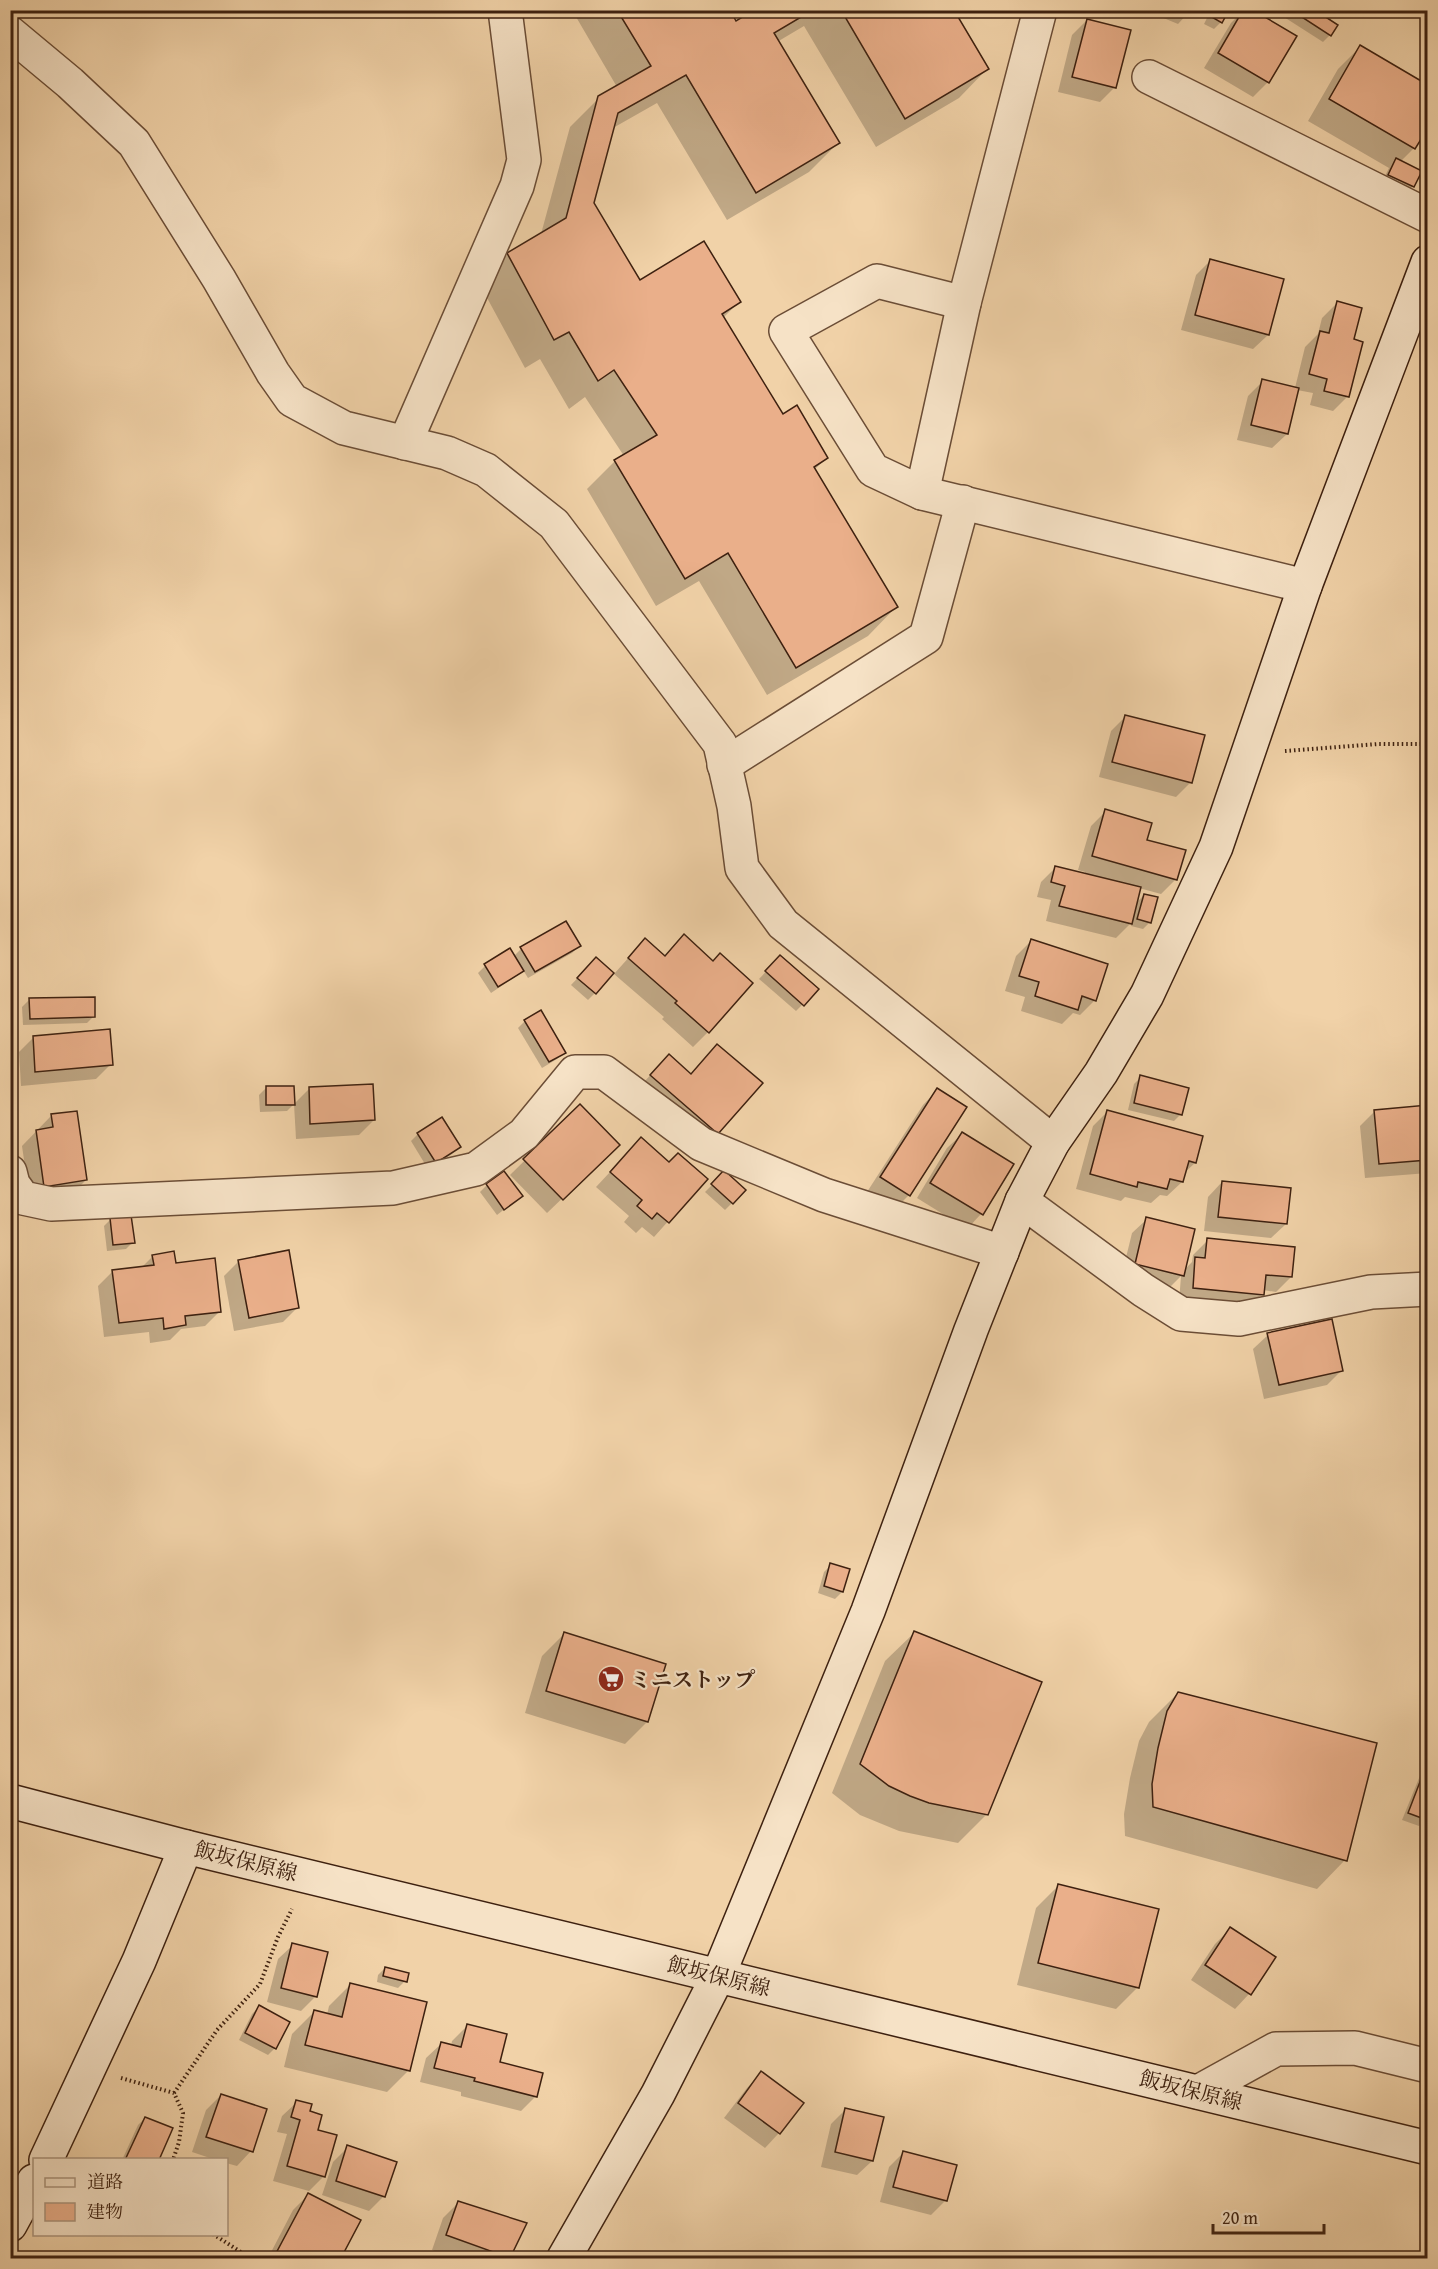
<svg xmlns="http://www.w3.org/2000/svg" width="1438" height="2269" font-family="'Gentium Book Plus','Noto Serif JP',serif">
<rect width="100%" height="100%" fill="#f1d2a8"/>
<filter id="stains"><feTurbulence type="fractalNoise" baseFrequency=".00333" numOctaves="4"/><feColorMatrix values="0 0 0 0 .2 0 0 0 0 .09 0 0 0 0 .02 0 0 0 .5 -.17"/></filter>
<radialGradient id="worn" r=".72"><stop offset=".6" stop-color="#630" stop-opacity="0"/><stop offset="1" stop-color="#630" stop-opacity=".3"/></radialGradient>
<g fill="#0003">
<path d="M572 10H729L736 23 757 10H952L987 69 959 98 876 147 804 26 777 42 838 143 809 172 727 220 657 103 613 128 593 203 640 282 739 302 723 318 782 416 827 458 814 470 896 607 868 636 767 695 699 581 656 606 587 489 615 461 624 456 585 397 569 409 540 359 525 368 479 283 508 254 541 234 570 127 599 98 617 87Z"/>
<path d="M1144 10H1191L1178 24Z"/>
<path d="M1211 10H1228L1221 22 1214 29 1204 24Z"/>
<path d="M1244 10 1268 82 1253 97 1204 68 1231 23Z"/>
<path d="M1273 10H1313L1330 35 1323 42Z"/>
<path d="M1087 20 1115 87 1100 102 1058 92 1072 35Z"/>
<path d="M1360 47 1414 148 1400 162 1413 186 1406 193 1382 182 1389 168 1308 121 1338 69Z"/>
<path d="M1210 261 1268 335 1253 349 1181 330 1196 275Z"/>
<path d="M1337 303 1352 340 1348 396 1333 411 1310 405 1313 393 1297 390 1287 434 1272 448 1237 440 1248 396 1263 381 1295 388 1305 347 1318 334 1322 318Z"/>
<path d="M1125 717 1191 782 1176 797 1099 777 1111 731Z"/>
<path d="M1106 811 1145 841 1176 879 1161 894 1139 888 1135 904 1144 895 1150 922 1143 929 1131 926 1132 922 1116 938 1046 921 1051 900 1037 897 1041 882 1055 868 1085 875V872L1078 870 1091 826Z"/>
<path d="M684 936 708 1032 693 1047 662 1019 664 1017 614 974 631 955 664 957Z"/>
<path d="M1031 941 1095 1000 1080 1015 1073 1013 1062 1024 1021 1011 1025 997 1005 991 1016 956Z"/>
<path d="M579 946 572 953 528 978 523 970 515 977 491 993 478 973 485 966 513 957 521 949Z"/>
<path d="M773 964 803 1004 796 1011 759 979Z"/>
<path d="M589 966 595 993 588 1000 571 985Z"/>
<path d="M29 1000 94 1016 87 1023 23 1025 22 1007Z"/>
<path d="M525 1021 564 1052 557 1059 542 1068 518 1028Z"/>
<path d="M34 1037 111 1064 96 1079 21 1086 19 1052Z"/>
<path d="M654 1071 690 1075 717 1133 702 1148 636 1091Z"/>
<path d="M1141 1077 1181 1114 1174 1121 1128 1110 1134 1084Z"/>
<path d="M266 1088 294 1104 287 1111 260 1112 259 1095Z"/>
<path d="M309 1089 374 1120 359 1135 296 1139 294 1104Z"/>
<path d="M937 1090 909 1195 894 1210 867 1192 923 1105Z"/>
<path d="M580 1106 618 1145 547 1213 510 1175Z"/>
<path d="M1428 1106V1173L1365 1178 1360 1126 1375 1111Z"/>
<path d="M1108 1111 1202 1137 1195 1163 1184 1173 1182 1182 1167 1196 1160 1195 1151 1203 1125 1197 1121 1201 1076 1189 1093 1126Z"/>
<path d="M75 1112 86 1180 71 1195 30 1201 22 1146 51 1116Z"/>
<path d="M441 1119 459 1147 452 1154 428 1169 411 1141 418 1134Z"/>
<path d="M962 1134 981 1214 967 1229 917 1198 947 1148Z"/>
<path d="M641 1139 669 1164 706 1179 654 1237 642 1227 636 1233 624 1222 629 1216 596 1187Z"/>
<path d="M724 1173 732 1203 725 1210 705 1192Z"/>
<path d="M1222 1182 1286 1224 1271 1238 1204 1231 1208 1197Z"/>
<path d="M487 1185 521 1196 497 1215 480 1192Z"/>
<path d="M111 1219 133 1242 126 1249 107 1251 104 1226Z"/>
<path d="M1147 1219 1183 1271 1192 1262 1193 1255 1208 1240 1291 1277 1276 1292 1263 1290 1262 1294 1247 1309 1179 1302 1181 1276 1167 1290 1121 1278 1132 1233Z"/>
<path d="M153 1256 175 1264 220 1311 205 1326 181 1329 170 1340 150 1343 149 1332 104 1337 98 1286 113 1271 141 1268Z"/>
<path d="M239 1261 298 1307 283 1322 234 1331 224 1276Z"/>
<path d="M1268 1335 1342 1370 1327 1385 1264 1399 1253 1349Z"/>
<path d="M831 1565 848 1570 842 1592 835 1599 818 1593 824 1572Z"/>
<path d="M914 1633 987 1814 958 1843 899 1831 860 1815 832 1793 885 1661Z"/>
<path d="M564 1634 664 1665 647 1722 625 1744 525 1713 542 1656Z"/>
<path d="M1178 1693 1345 1860 1317 1889 1125 1836 1124 1814 1130 1778 1139 1741 1149 1722Z"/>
<path d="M1428 1756V1814L1419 1826 1402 1820Z"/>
<path d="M1058 1886 1138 1987 1116 2009 1017 1985 1036 1908Z"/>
<path d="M1230 1929 1273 1958 1249 1994 1235 2009 1191 1980 1215 1944Z"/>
<path d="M293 1945 316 1996 301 2011 267 2002 278 1959Z"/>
<path d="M385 1968 405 1981 398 1988 377 1982 378 1975Z"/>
<path d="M351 1984 409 2070 387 2092 284 2067 292 2034 314 2012 327 2015 329 2006Z"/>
<path d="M259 2007 275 2048 268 2055 239 2040 252 2014Z"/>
<path d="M467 2026 498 2064 536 2096 521 2111 461 2096V2092L420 2082 426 2058 441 2044 451 2046 452 2041Z"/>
<path d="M761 2073 779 2133 765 2148 724 2118 747 2088Z"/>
<path d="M221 2095 251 2151 237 2166 226 2163V2160H216L192 2152 206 2110Z"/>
<path d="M297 2102 308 2112 316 2131 324 2176 309 2191 273 2181 287 2134 277 2132 282 2116Z"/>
<path d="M845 2110 872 2161 857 2175 821 2167 831 2124Z"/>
<path d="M145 2118 157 2160H122L138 2125Z"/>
<path d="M348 2147 384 2196 369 2211 322 2195 333 2162Z"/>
<path d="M903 2153 946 2200 931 2215 880 2202 889 2167Z"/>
<path d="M308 2195 359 2221 340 2258H268L293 2210Z"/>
<path d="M458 2203 525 2224 508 2258H455L432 2250 443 2218Z"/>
</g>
<g fill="#eaaf8a" stroke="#3e2110" stroke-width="1.5">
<path d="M617 10H730L736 21 754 10H813L774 33 840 143 756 193 686 75 618 113 594 203 640 280 704 241 741 302 722 314 783 414 797 405 828 458 814 467 898 607 796 668 728 553 685 579 614 460 657 435 614 370 598 381 569 332 554 340 507 253 566 218 598 96 651 66Z"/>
<path d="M841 10H954L989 69 905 119Z"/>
<path d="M1213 10H1229L1222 23 1210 16Z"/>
<path d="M1243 10H1253L1297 36 1269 83 1218 53Z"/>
<path d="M1291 10H1315L1338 25 1331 36Z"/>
<path d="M1087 19 1131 30 1116 88 1072 77Z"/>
<path d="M1360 45 1428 85V128L1415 149 1329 99Z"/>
<path d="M1396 158 1422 171 1414 187 1388 175Z"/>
<path d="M1210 259 1284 279 1269 335 1195 315Z"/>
<path d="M1337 301 1362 308 1354 339 1363 342 1349 397 1324 391 1327 379 1309 374 1320 331 1329 333Z"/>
<path d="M1262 379 1299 388 1288 434 1251 425Z"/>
<path d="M1125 715 1205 735 1192 783 1112 762Z"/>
<path d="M1105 809 1152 823 1147 840 1186 850 1177 880 1092 856Z"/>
<path d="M1055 866 1141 887 1132 924 1059 906 1065 886 1051 882Z"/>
<path d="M1144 894 1158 897 1151 923 1137 919Z"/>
<path d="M566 921 581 946 535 972 520 947Z"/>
<path d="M684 934 713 961 720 953 753 983 709 1033 675 1003 677 1001 628 958 645 938 665 956Z"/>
<path d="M1031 939 1108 964 1096 1001 1082 996 1078 1010 1035 996 1039 982 1019 976Z"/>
<path d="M510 948 524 971 498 987 484 964Z"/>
<path d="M780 955 819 989 804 1006 765 971Z"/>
<path d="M596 957 614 973 596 994 577 978Z"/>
<path d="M95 997V1017L30 1019 29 998Z"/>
<path d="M541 1010 566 1053 549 1062 524 1020Z"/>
<path d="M110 1029 113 1065 35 1072 33 1036Z"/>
<path d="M717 1044 763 1083 718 1134 650 1075 669 1054 691 1074Z"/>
<path d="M1140 1075 1189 1088 1182 1115 1134 1103Z"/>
<path d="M373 1084 375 1120 310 1124 309 1087Z"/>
<path d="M266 1086H294L295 1105H266Z"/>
<path d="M937 1088 967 1107 910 1196 880 1177Z"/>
<path d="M580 1104 620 1145 563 1200 523 1159Z"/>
<path d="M1428 1105V1160L1379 1164 1374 1110Z"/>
<path d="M1107 1110 1203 1136 1196 1163 1189 1161 1183 1182 1170 1179 1167 1189 1138 1182 1137 1187 1090 1174Z"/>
<path d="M77 1111 87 1180 44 1187 36 1130 53 1127 51 1114Z"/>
<path d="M442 1117 461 1147 436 1163 417 1133Z"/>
<path d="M962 1132 1014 1164 983 1215 930 1183Z"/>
<path d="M641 1137 669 1162 678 1153 708 1179 669 1223 657 1213 652 1219 637 1206 642 1200 610 1172Z"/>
<path d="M724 1170 746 1190 733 1204 711 1184Z"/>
<path d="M504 1171 523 1196 504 1210 486 1184Z"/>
<path d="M1222 1181 1291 1188 1287 1224 1218 1217Z"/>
<path d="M131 1215 135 1243 113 1245 110 1218Z"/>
<path d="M1146 1217 1195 1229 1184 1276 1135 1264Z"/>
<path d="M1207 1238 1295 1247 1292 1277 1266 1275 1264 1295 1193 1288 1195 1257 1205 1258Z"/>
<path d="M289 1250 299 1308 249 1318 238 1260Z"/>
<path d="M174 1251 176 1263 215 1258 221 1312 185 1316 186 1325 164 1329 163 1318 119 1323 112 1270 154 1265 152 1255Z"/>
<path d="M1332 1319 1343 1371 1279 1385 1267 1333Z"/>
<path d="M830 1563 850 1569 843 1592 824 1586Z"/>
<path d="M914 1631 1042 1682 988 1815 929 1803 910 1796 889 1786 860 1764Z"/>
<path d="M564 1632 666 1664 648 1722 546 1691Z"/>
<path d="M1178 1692 1377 1743 1347 1861 1153 1807 1152 1784 1158 1748 1167 1711Z"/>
<path d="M1428 1761V1818L1427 1820 1408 1813Z"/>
<path d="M1058 1884 1159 1909 1139 1988 1038 1963Z"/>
<path d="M1230 1927 1276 1957 1251 1995 1205 1965Z"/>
<path d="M292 1943 328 1952 317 1997 281 1988Z"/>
<path d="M385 1967 409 1973 407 1982 383 1976Z"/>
<path d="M350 1983 427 2002 410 2071 305 2045 314 2010 342 2017Z"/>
<path d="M259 2005 290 2022 276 2049 245 2033Z"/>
<path d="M467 2024 507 2034 500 2062 543 2073 537 2097 474 2081 475 2078 434 2068 441 2042 461 2047Z"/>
<path d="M761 2071 804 2103 780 2134 738 2103Z"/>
<path d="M221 2094 267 2109 253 2152 206 2137Z"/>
<path d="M296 2100 312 2104 310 2111 322 2115 318 2130 337 2135 325 2177 287 2166 300 2120 291 2117Z"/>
<path d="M845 2108 884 2117 873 2161 835 2152Z"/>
<path d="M145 2117 173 2128 159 2160H125Z"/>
<path d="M347 2145 397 2162 385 2197 336 2181Z"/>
<path d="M903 2151 957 2165 947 2201 893 2187Z"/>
<path d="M308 2193 361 2220 341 2258H278L274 2257Z"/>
<path d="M458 2201 527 2223 510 2258 446 2235Z"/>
</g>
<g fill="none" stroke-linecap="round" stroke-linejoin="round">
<defs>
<g id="street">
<path d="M10 33 70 83 134 143 219 279 273 373 292 400 344 428 447 453 486 470 554 524 720 744 734 806 742 868 783 924 1053 1142"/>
<path d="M1149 77 1428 216"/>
<path d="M964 303 877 281 786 331 873 470 922 493 1305 586"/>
<path d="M405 443 517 186 524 160 505 10"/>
<path d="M922 493 964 303 1040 10"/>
<path d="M724 765 926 637 963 502"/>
<path d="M10 1172 13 1184 23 1198 51 1204 393 1188 476 1169 524 1134 575 1072H604L701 1144 824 1195 1002 1252"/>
<path d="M1022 1201 1143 1290 1181 1314 1239 1319 1371 1292 1428 1289"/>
<path d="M1198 2092 1276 2049 1355 2048 1428 2066"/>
</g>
<g id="secondary">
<path d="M10 1801 186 1847 1428 2148"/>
<path d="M46 2160 139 1961 186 1847"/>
<path d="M10 2225 34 2181"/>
<path d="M564 2258 658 2094 718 1976 868 1611 971 1330 1022 1201 1053 1142 1101 1073 1147 995 1216 847 1305 586 1428 262"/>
</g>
</defs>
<use href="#street" stroke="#6b4d36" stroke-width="36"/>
<use href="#secondary" stroke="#3e2110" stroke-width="36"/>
<g stroke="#3e2110" stroke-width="4" stroke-dasharray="1.5 3" stroke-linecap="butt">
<path d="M1285 751 1378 744H1428"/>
<path d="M121 2078 174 2093 183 2113 179 2142 173 2160"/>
<path d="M174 2093 217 2030 260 1984 278 1937 292 1909"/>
<path d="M213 2234 250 2258"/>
</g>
<use href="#street" stroke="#f6e2c6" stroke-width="33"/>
<use href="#secondary" stroke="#f6e2c6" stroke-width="33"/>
</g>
<defs>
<symbol id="supermarket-disc" viewBox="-11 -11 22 22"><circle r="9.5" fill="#8f2418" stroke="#f6e2c6"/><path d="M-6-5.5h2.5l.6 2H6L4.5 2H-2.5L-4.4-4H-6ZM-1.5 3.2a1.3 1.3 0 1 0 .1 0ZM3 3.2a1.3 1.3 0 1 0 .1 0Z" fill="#fff"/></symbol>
</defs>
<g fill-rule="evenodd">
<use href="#supermarket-disc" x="596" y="1664" width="30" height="30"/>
</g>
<g text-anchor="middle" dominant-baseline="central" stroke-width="4.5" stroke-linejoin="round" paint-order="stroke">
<g font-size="21" font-weight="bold" fill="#3e2110" stroke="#f6e2c6" text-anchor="start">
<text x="630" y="1679">ミニストップ</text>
</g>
<g font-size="21" fill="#3e2110" stroke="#f6e2c6">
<text transform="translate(246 1861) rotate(14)">飯坂保原線</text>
<text transform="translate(719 1976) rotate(14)">飯坂保原線</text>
<text transform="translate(1191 2090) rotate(14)">飯坂保原線</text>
</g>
</g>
<rect width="1438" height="2269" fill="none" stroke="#f1d2a8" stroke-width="36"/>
<rect x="12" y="12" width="1414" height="2245" fill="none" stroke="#3e2110" stroke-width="3"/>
<rect x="18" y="18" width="1402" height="2233" fill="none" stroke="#3e2110" stroke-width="1.5"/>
<rect x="33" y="2158" width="195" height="78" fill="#f6e2c6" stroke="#ac957d" stroke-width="1.5"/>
<rect x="45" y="2178" width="30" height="9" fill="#f6e2c6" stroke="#ac957d" stroke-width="1.5"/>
<text x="87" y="2188" font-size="18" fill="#3e2110">道路</text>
<rect x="45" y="2203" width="30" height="18" fill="#eaaf8a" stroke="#ac957d" stroke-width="1.5"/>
<text x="87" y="2218" font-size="18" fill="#3e2110">建物</text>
<path d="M1213 2224v9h111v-9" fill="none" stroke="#3e2110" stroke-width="3"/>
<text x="1222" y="2224" font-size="18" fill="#3e2110" stroke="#f6e2c6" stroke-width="4.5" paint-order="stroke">20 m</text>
<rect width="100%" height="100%" filter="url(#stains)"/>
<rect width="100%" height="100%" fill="url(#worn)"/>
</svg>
